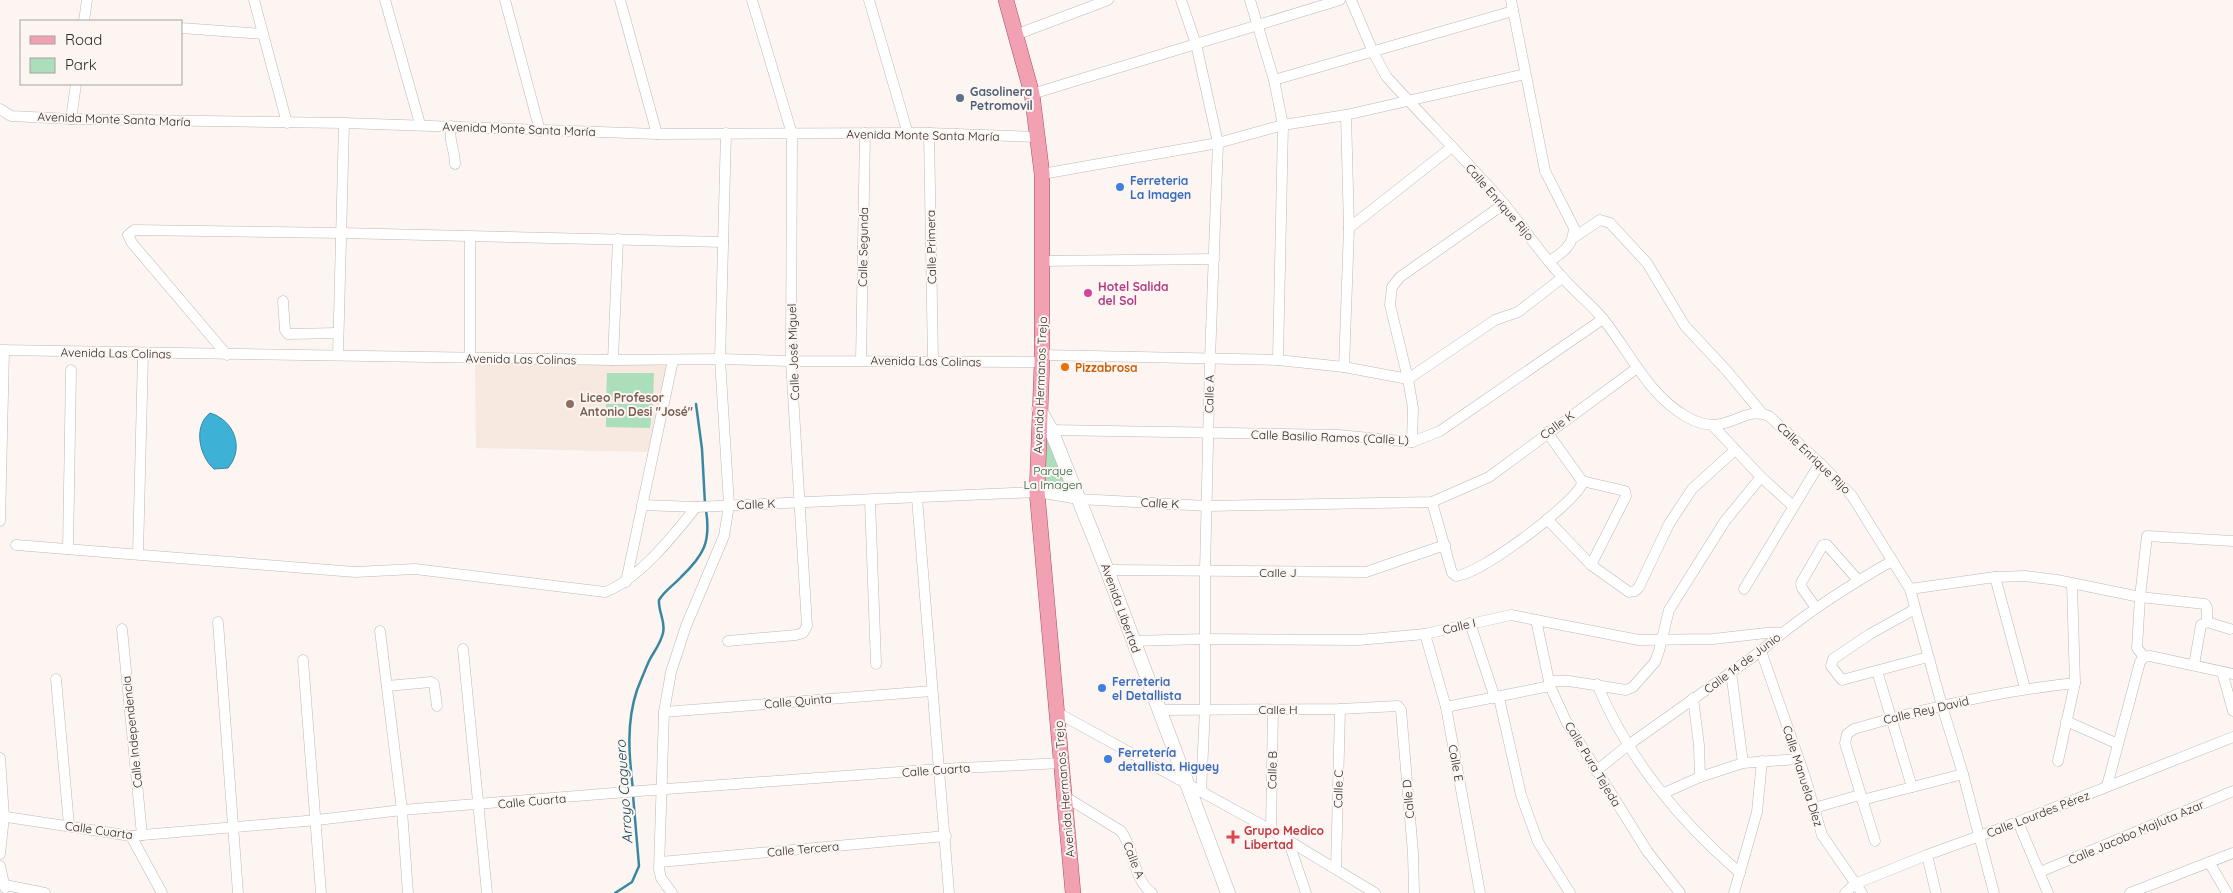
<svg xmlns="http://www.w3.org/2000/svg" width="2233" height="893" font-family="Quicksand,sans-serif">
<rect width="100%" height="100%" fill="#fcf5f1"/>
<path fill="#f7e8e0" d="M475 358 673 360 653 452 476 448Z"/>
<g fill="#abdfbc">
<path d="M607 373H654L653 400H606Z"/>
<path d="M606 404H653L650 428 606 427Z"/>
<path d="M1039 409 1079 499 1037 492Z"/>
</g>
<path fill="#3eb1d7" stroke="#3888a2" d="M210 413C234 420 245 448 228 468L214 469C199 456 193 426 210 413Z"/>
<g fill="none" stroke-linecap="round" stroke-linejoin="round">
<g stroke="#3888a2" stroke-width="2.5">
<path d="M696 404 702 449 705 504"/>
<path d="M633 790C629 756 626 723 637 690 641 680 645 670 649 661 654 651 660 645 663 633 666 621 658 612 659 600 665 590 674 585 681 577 704 555 711 542 706 510"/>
<path d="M615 893 632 882 639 866 633 795"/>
</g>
<defs>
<g id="street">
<path d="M254 0 287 123"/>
<path d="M385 0 420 124"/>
<path d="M505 0 540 131"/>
<path d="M620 0 657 134"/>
<path d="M869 0 908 134"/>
<path d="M1181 0 1196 44 1218 143 1210 359 1205 571V709L1201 792"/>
<path d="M1250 0 1274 80 1283 125 1278 360"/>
<path d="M1351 0 1373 52 1386 76C1425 120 1467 160 1505 205 1525 229 1542 256 1564 279 1576 293 1592 305 1604 320 1630 353 1649 396 1687 417 1727 440 1740 404 1769 416L1820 463 1852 496 1910 589 1942 706 1963 774 1994 893"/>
<path d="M1511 0 1545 171 1574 228C1573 246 1563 252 1550 261"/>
<path d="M84 21 87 0"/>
<path d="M181 28 263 34"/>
<path d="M1015 35 1108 0"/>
<path d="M1274 80 1513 11"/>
<path d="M1032 94 1340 0"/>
<path d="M0 109 11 116 71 119 344 123 657 134 929 133 1039 137"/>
<path d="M71 119 76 84"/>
<path d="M451 126C448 141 455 149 455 164"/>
<path d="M929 133 933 361"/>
<path d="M1042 174 1218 143 1283 125 1346 115 1525 74"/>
<path d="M1349 228 1452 147"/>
<path d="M1573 238 1600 220 1610 223 1647 263 1685 326 1727 371 1761 412"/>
<path d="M1042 261 1214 259"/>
<path d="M283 301 285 330 288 334 338 333"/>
<path d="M0 350 613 360 720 359 791 361 1042 362"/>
<path d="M227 355 132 243 128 235 134 230 341 233 723 242"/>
<path d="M338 355 344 123"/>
<path d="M1042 355 1278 360 1344 367 1408 379 1495 320 1518 312 1562 278"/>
<path d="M470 358V237"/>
<path d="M613 360 618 239"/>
<path d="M861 361 865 133"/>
<path d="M1344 367 1349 228 1346 115"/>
<path d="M1714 427 1761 477 1793 506"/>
<path d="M1051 430 1338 435 1412 442 1440 431 1603 319"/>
<path d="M1412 442 1413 408 1408 379 1390 305 1392 287 1400 277 1504 204"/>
<path d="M1582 481 1625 491 1626 496 1591 565"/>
<path d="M917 498 949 893"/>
<path d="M870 500 876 664"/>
<path d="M1432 502 1452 573 1456 576C1481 574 1568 508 1581 486L1582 481 1547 432"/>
<path d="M642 505 696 507 1037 492 1079 499 1207 506 1432 502 1489 477 1637 368"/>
<path d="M1547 519 1591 565 1629 592 1635 591 1639 587 1669 524 1692 489 1735 450"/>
<path d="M0 521 4 351"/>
<path d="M16 545 355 572 415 569 605 592C638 580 674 535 696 507"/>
<path d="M68 549 71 370"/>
<path d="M138 554 143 354"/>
<path d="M1107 570 1366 572 1445 545"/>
<path d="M1995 577 2025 688"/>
<path d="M626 582 673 360"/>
<path d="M1744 589 1820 463"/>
<path d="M1910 589 1995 577 2025 576 2057 580 2140 597 2205 604 2207 608V622"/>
<path d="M1816 608 1802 588 1801 583 1823 545H1827L1858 580"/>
<path d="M1915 609 1870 634 1833 659 1831 666 1842 680 1928 657"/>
<path d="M1536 620 1550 686 1566 721 1647 851 1680 893"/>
<path d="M218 622 238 893"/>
<path d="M2207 622 2230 629"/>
<path d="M1470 623 1495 698"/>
<path d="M122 629 142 835"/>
<path d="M380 631 402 810 408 893"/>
<path d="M1425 634 1446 707 1480 893"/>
<path d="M728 641 796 635 803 633 807 626 791 361 792 134 752 0"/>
<path d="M1133 641 1205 639 1359 640 1425 634 1511 615 1639 640 1713 639 1766 633H1781"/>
<path d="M463 649 487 893"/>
<path d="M1761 651 1805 777 1822 835 1862 893"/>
<path d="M2144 657 2137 648 2140 597 2147 536 2233 541"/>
<path d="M303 660 321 893"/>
<path d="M2194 665 2201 625 2207 622"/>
<path d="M1877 671 1912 787"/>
<path d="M1731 672 1743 763"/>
<path d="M2222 672 2233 711"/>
<path d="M56 679 69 825"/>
<path d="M1549 681H1569L1626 690 1633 687 1655 662 1659 651 1669 610 1725 521 1761 477"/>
<path d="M1597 684C1627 757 1680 822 1740 873"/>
<path d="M387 686 431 682 434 684 437 706"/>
<path d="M1499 698 1521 795 1538 842 1570 893"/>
<path d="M1693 698 1699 745 1700 777"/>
<path d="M1446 707 1550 686"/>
<path d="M1158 710 1340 709 1398 706 1401 710 1413 853 1414 893"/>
<path d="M664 712 932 691"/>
<path d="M1058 713 1271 830 1375 893"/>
<path d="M2066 721 2118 744"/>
<path d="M0 758 4 817 0 854"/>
<path d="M2058 761 2075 683 2072 584"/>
<path d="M1596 771 1627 746 1761 651C1801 616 1846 587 1892 561"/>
<path d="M2107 786 2140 662 2144 657 2150 656 2233 674"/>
<path d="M1664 793 1700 777 1743 763 1798 759"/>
<path d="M1064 796 1121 831C1135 850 1132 878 1152 893"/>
<path d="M1862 800 1963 774"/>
<path d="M1814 808 1860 795"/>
<path d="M0 816 131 836 317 820 402 810 639 791 940 769 1062 763"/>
<path d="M2018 822 2048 893"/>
<path d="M1271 830 1273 710"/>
<path d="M131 836 162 893"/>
<path d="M1288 840 1306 893"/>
<path d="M1875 841 1845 743 1847 734 1854 729C1926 708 2000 691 2075 683"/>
<path d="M1927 855 1936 893"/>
<path d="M660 862 946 836"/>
<path d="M2209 862 2227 893"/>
<path d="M0 866 5 888"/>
<path d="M1336 869 1340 709"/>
<path d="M2040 872 2233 791"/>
<path d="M0 884 45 893"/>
<path d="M672 893 661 878 659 869 664 712 671 672 686 626 724 536 729 505 720 359 726 133"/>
<path d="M1734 893 1757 812 1762 761"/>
<path d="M1845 893 1855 884 1927 855 2018 822 2233 737"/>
<path d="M2130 893 2233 853"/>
</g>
<path id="secondary" d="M1039 409 1051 430 1107 570 1228 893"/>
<path id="primary" d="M1006 0 1032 94 1042 174V362L1037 492 1073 893"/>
</defs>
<use href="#street" stroke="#bfb8b5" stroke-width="11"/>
<use href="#secondary" stroke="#bfb8b5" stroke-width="15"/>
<use href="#primary" stroke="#a74e62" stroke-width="16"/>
<use href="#street" stroke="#fff" stroke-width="10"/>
<use href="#secondary" stroke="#fff" stroke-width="14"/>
<use href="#primary" stroke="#f2a1b3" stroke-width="15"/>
</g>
<circle fill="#5c6f8a" stroke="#fcf5f1" stroke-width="2" cx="960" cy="98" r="5"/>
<g fill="#3f7fe0" stroke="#fcf5f1" stroke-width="2">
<circle cx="1120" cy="187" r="5"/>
<circle cx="1102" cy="688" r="5"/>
<circle cx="1108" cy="759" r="5"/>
</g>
<circle fill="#d1479c" stroke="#fcf5f1" stroke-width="2" cx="1088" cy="293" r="5"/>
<circle fill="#e8710a" stroke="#fcf5f1" stroke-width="2" cx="1065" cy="367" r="5"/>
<circle fill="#8d6e63" stroke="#fcf5f1" stroke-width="2" cx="570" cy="404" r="5"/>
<path fill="#e0444e" stroke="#fcf5f1" stroke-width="2" d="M1230.5 829.5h5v5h5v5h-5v5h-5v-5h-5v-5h5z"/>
<g text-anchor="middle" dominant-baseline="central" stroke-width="4" stroke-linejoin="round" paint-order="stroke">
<g font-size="12" font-weight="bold" fill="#4e5e75" stroke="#fcf5f1" text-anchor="start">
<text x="970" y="91">Gasolinera<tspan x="970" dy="14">Petromovil</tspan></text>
</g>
<g font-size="12" fill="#2b2827" stroke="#fcf5f1">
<text transform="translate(114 119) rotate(2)">Avenida Monte Santa María</text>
<text transform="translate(519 129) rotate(2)">Avenida Monte Santa María</text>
<text transform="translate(923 135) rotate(1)">Avenida Monte Santa María</text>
<text transform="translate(1500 202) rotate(49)">Calle Enrique Rijo</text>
<text transform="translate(863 247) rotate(-89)">Calle Segunda</text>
<text transform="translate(931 247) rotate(-91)">Calle Primera</text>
<text transform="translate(793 352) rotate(-92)">Calle José Miguel</text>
<text transform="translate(116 353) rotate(1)">Avenida Las Colinas</text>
<text transform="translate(521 359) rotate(1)">Avenida Las Colinas</text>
<text transform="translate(926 361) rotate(1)">Avenida Las Colinas</text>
<text transform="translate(1040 385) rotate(-88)">Avenida Hermanos Trejo</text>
<text transform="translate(1209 394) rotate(-89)">Calle A</text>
<text transform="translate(1557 425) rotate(-36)">Calle K</text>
<text transform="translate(1330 437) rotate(2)">Calle Basilio Ramos (Calle L)</text>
<text transform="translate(1814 458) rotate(44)">Calle Enrique Rijo</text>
<text transform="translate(1160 503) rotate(3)">Calle K</text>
<text transform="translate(756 504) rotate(-2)">Calle K</text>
<text x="1278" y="572">Calle J</text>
<text transform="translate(1121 608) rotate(70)">Avenida Libertad</text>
<text transform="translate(1459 626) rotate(-13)">Calle I</text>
<text transform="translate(1742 663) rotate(-37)">Calle 14 de Junio</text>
<text transform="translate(798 701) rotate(-5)">Calle Quinta</text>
<text x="1278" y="709">Calle H</text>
<text transform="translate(1926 710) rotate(-13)">Calle Rey David</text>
<text transform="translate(132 732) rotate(-96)">Calle Independencia</text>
<text transform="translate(1456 763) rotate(80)">Calle E</text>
<text transform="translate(1593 764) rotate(59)">Calle Pura Tejeda</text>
<text transform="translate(936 770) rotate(-4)">Calle Cuarta</text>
<text transform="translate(1272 770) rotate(-89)">Calle B</text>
<text transform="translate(1803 776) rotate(72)">Calle Manuela Díez</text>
<text transform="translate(1064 789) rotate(-95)">Avenida Hermanos Trejo</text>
<text transform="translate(1338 789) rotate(-89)">Calle C</text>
<text transform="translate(1408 799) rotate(-95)">Calle D</text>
<text transform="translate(532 801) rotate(-5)">Calle Cuarta</text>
<text transform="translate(2038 814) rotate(-21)">Calle Lourdes Pérez</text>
<text transform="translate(99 830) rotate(8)">Calle Cuarta</text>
<text transform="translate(2136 832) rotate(-23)">Calle Jacobo Majluta Azar</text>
<text transform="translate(803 849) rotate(-5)">Calle Tercera</text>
<text transform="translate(1134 860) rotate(69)">Calle A</text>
</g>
<g font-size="12" font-weight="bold" fill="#366cbe" stroke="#fcf5f1" text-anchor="start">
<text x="1130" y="180">Ferreteria<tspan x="1130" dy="14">La Imagen</tspan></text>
<text x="1112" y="681">Ferreteria<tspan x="1112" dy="14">el Detallista</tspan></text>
<text x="1118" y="752">Ferretería<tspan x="1118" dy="14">detallista. Higuey</tspan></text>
</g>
<g font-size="12" font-weight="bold" fill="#b23c85" stroke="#fcf5f1" text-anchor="start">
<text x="1098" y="286">Hotel Salida<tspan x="1098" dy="14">del Sol</tspan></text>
</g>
<g font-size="12" font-weight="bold" fill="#c56008" stroke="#fcf5f1" text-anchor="start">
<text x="1075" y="367">Pizzabrosa</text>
</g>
<g font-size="12" font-weight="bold" fill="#785e54" stroke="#fcf5f1" text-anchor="start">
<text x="580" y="397">Liceo Profesor<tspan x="580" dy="14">Antonio Desi "José"</tspan></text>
</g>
<g font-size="12" fill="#23623f" stroke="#fcf5f1">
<text x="1053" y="470">Parque<tspan x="1053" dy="14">La Imagen</tspan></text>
</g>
<g font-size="12" font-weight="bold" fill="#be3a42" stroke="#fcf5f1" text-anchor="start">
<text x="1244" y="830">Grupo Medico<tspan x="1244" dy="14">Libertad</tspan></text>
</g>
<g font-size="14" font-style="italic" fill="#124353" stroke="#fcf5f1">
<text transform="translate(624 792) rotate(-94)">Arroyo Caguero</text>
</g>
</g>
<rect x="20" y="20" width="162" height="65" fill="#fcf5f1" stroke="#a8a3a0"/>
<rect x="30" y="36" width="25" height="8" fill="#f2a1b3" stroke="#a8a3a0"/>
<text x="65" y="45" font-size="15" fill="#2b2827">Road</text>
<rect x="30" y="58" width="25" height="15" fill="#abdfbc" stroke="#a8a3a0"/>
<text x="65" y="70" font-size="15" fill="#2b2827">Park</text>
</svg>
